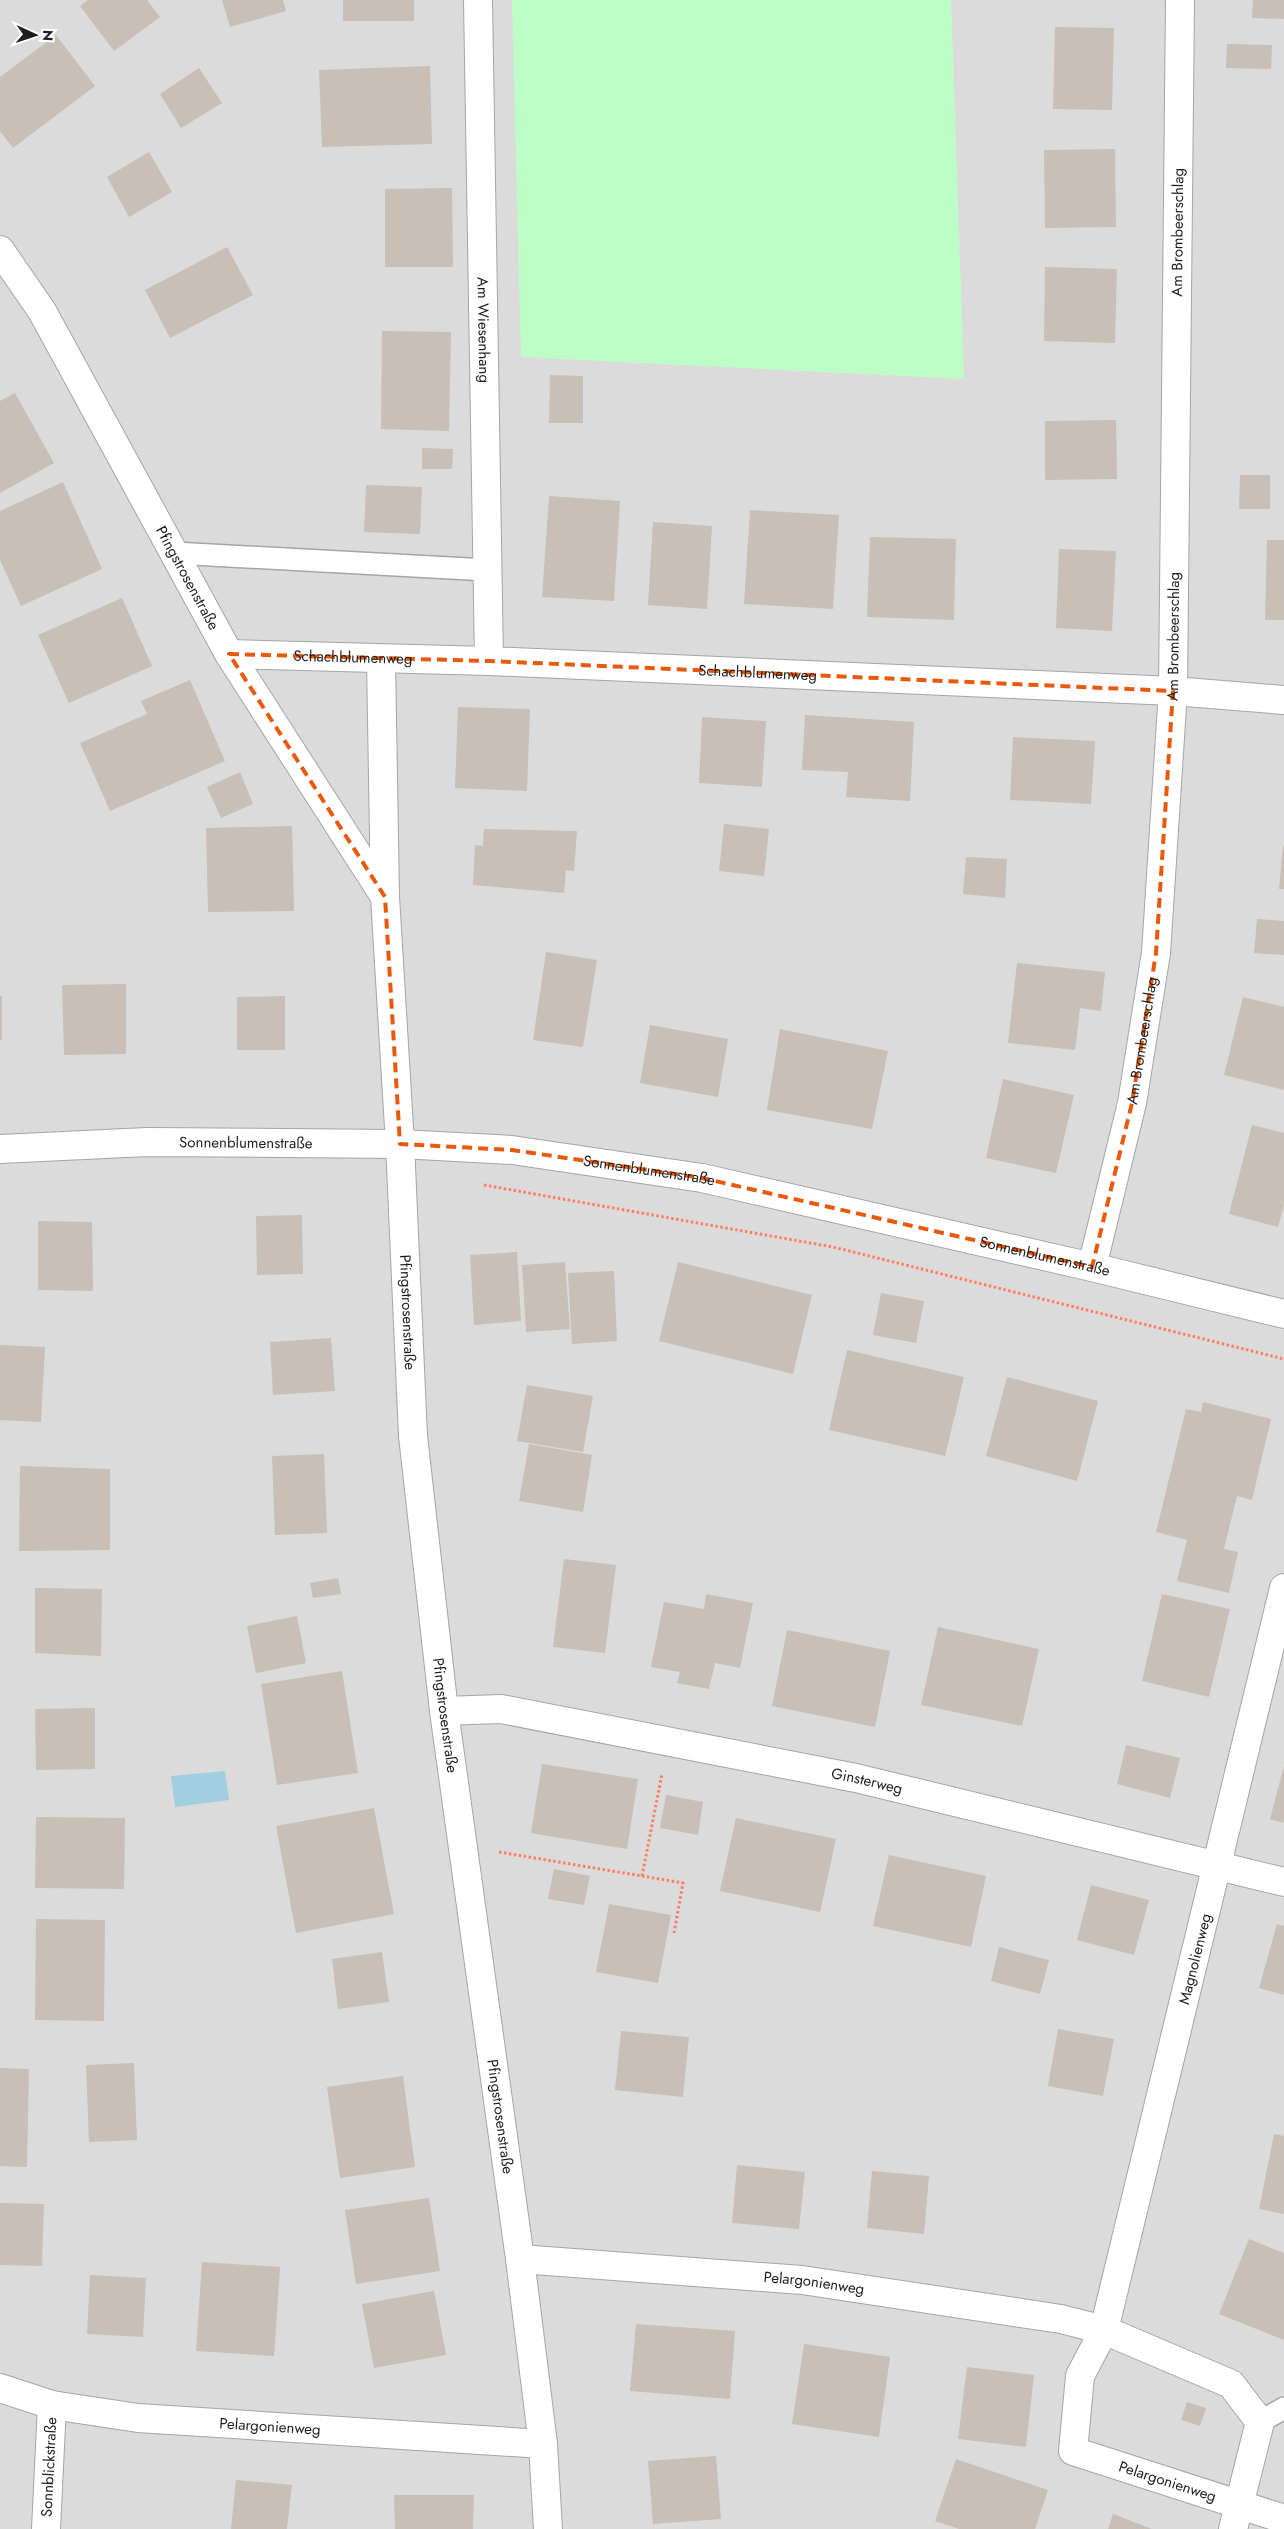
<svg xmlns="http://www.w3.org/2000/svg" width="1284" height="2529" font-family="Jost,sans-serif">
<rect width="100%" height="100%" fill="#f0ece3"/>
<rect fill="#dcdbdb" x="0" y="0" width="1284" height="2529"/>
<path fill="#bcfec5" d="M512 0H951L964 379 521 357Z"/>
<path fill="#a0cfe1" d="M225 1771 229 1800 175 1807 171 1776Z"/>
<g fill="#c8bfb6">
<path d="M88 0H147L160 17 114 51 80 6Z"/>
<path d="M222 0H283L286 11 230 27Z"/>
<rect x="343" y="0" width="71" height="21"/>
<path d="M1253 0H1284V19L1252 18Z"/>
<path d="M1055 27 1114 28 1112 110 1053 109Z"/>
<path d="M56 35 95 86 13 148 0 131V77Z"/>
<path d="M1227 44 1272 45 1271 69 1226 68Z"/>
<path d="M430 66 432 144 322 147 319 70Z"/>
<path d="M199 68 222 103 181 128 160 94Z"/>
<path d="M1115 149 1116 227 1045 228 1044 150Z"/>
<path d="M149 152 172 192 129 217 107 177Z"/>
<path d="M452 188 453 267H385V189Z"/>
<path d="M227 247 253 295 170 338 145 290Z"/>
<path d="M1045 267 1117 269 1115 343 1044 341Z"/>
<path d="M382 331 451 332 449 431 381 429Z"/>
<path d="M550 375 583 376V423H549Z"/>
<path d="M15 393 54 463 0 493V401Z"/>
<path d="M1116 420 1117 479 1045 480V421Z"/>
<path d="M422 448 453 449 452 469H422Z"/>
<path d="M1240 475H1270V509H1239Z"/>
<path d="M63 482 102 569 21 606 0 560V511Z"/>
<path d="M366 485 422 487 420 534 364 532Z"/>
<path d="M549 496 620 501 614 601 542 597Z"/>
<path d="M750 510 839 515 833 609 744 604Z"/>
<path d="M653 522 712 526 707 609 648 605Z"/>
<path d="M870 537 956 539 954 620 867 617Z"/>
<path d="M1267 540H1284V620H1265Z"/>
<path d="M1059 549 1116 551 1112 631 1056 628Z"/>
<path d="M122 598 152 666 69 703 38 635Z"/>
<path d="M190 680 225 761 110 811 80 743 147 714 141 701Z"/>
<path d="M458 707 530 709 527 791 455 788Z"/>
<path d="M805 715 914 722 910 801 846 797 848 772 802 770Z"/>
<path d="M702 717 766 721 762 787 699 783Z"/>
<path d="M1013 737 1095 741 1091 804 1010 800Z"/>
<path d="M240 772 253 804 221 818 207 787Z"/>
<path d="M724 824 769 829 764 876 719 871Z"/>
<path d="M292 826 294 911 208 912 206 828Z"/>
<path d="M484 829 577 831 574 871 566 870 564 893 473 885 475 845 483 846Z"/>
<path d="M1283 846H1284V889H1279Z"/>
<path d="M966 857 1007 859 1005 898 963 894Z"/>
<path d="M1257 919 1284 921V955L1254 953Z"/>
<path d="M546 952 597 960 583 1047 533 1040Z"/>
<path d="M1017 963 1105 972 1101 1011 1080 1008 1075 1050 1008 1043Z"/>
<path d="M126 984V1054L64 1055 62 985Z"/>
<rect x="0" y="996" width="2" height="44"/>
<path d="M285 996V1050H237V997Z"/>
<path d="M1243 997 1284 1007V1090L1224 1075Z"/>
<path d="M650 1025 728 1039 718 1097 640 1083Z"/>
<path d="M780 1029 888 1051 872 1129 767 1110Z"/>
<path d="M1003 1079 1074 1095 1056 1173 986 1158Z"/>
<path d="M1252 1125 1284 1133V1205L1278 1227 1229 1214Z"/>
<path d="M302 1215 303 1274 257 1275 256 1216Z"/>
<path d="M38 1221 92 1222 93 1291 38 1290Z"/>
<path d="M517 1252 521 1321 474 1325 470 1255Z"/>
<path d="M565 1262 570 1329 526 1332 522 1265Z"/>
<path d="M678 1262 812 1295 793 1374 659 1341Z"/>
<path d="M614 1271 617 1341 572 1344 568 1273Z"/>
<path d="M881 1293 924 1301 916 1343 873 1335Z"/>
<path d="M331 1338 335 1391 273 1395 270 1342Z"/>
<path d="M0 1345 45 1347 41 1422 0 1420Z"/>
<path d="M847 1350 964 1377 945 1456 829 1430Z"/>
<path d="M1007 1377 1098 1401 1077 1481 986 1456Z"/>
<path d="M527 1385 593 1396 583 1452 517 1441Z"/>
<path d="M1203 1402 1271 1419 1252 1500 1237 1496 1224 1549 1238 1552 1229 1593 1177 1581 1187 1540 1156 1532 1186 1409 1201 1412Z"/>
<path d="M529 1444 592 1455 583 1512 519 1501Z"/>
<path d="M324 1454 327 1533 275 1535 272 1456Z"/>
<path d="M20 1466 110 1469V1550L19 1551Z"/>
<path d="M564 1559 616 1565 605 1653 553 1647Z"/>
<path d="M338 1578 341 1594 313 1598 310 1583Z"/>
<path d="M35 1588 102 1589 101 1656 35 1653Z"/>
<path d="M706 1594 753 1603 740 1668 715 1663 709 1689 677 1683 680 1672 651 1667 664 1602 704 1609Z"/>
<path d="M1162 1594 1230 1609 1209 1697 1142 1681Z"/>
<path d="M297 1616 306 1663 256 1673 247 1626Z"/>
<path d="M938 1627 1039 1649 1022 1726 921 1705Z"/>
<path d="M787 1630 890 1651 875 1727 772 1706Z"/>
<path d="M342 1671 358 1773 277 1785 261 1684Z"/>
<path d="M95 1708V1769L36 1770 35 1709Z"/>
<path d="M1126 1745 1180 1758 1170 1798 1117 1784Z"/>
<path d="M542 1764 638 1779 627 1849 531 1833Z"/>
<path d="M1284 1766V1823L1270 1819Z"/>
<path d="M666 1795 703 1802 698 1835 660 1828Z"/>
<path d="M374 1808 394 1914 296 1933 276 1826Z"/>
<path d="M36 1817 125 1818 124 1889 35 1888Z"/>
<path d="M736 1818 836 1839 820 1912 720 1891Z"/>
<path d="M889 1855 986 1876 971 1947 873 1926Z"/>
<path d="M554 1869 590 1876 584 1905 548 1899Z"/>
<path d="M1091 1885 1149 1900 1134 1955 1077 1940Z"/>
<path d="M609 1904 671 1915 658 1983 596 1972Z"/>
<path d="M36 1919 105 1920 104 2021 35 2020Z"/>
<path d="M1277 1924 1284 1926V1995L1259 1988Z"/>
<path d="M999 1947 1049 1960 1040 1994 991 1981Z"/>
<path d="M382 1952 389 2002 338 2009 332 1959Z"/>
<path d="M1058 2029 1114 2039 1103 2096 1048 2086Z"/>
<path d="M621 2031 689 2037 683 2097 615 2090Z"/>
<path d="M134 2063 137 2140 89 2142 86 2065Z"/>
<path d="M0 2068 29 2069 27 2167 0 2166Z"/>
<path d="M403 2076 415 2167 340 2178 327 2087Z"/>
<path d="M1274 2134 1284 2136V2214L1259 2209Z"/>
<path d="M737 2165 805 2172 799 2229 732 2223Z"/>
<path d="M872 2171 929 2176 924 2234 867 2228Z"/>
<path d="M429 2198 440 2271 356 2284 345 2210Z"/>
<path d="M0 2203 44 2204 42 2266 0 2265Z"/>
<path d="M1249 2239 1284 2253V2340L1219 2314Z"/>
<path d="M202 2262 280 2267 274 2356 196 2351Z"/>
<path d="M90 2275 146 2278 143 2337 87 2334Z"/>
<path d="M434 2291 446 2355 374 2368 362 2304Z"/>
<path d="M636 2324 735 2331 730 2399 630 2391Z"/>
<path d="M804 2344 890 2357 879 2437 792 2424Z"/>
<path d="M967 2367 1034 2375 1026 2447 958 2439Z"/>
<path d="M1187 2402 1206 2408 1200 2426 1181 2420Z"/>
<path d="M716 2456 721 2519 653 2524 648 2461Z"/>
<path d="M956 2459 1048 2490 1035 2529H959L935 2521Z"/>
<path d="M236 2480 292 2485 287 2529H231Z"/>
<path d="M394 2495H474L473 2529H395Z"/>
<path d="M1113 2514 1152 2529H1108Z"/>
</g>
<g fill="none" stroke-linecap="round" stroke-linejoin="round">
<defs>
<g id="lane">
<path d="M174 553 487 570"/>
<path d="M1260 2422 1284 2408"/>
</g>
<g id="street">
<path id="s1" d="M478 0 489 661"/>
<path id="s2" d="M0 250 42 311 229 654 385 897"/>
<path id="s3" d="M229 654 489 661 1173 691 1284 700"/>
<path id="s4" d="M381 659 385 897 400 1144 413 1436 444 1711 520 2259 543 2444 548 2529"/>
<path id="s5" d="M0 1149 147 1142 400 1144 512 1150 702 1178 1092 1267 1284 1314"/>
<path id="s6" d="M1092 1267 1132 1103 1156 953 1173 691 1180 0"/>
<path id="s7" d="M1284 1588 1104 2330 1080 2376 1073 2451 1284 2519"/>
<path id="s8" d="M444 1711 501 1709 856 1778 1284 1882"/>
<path id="s9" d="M520 2259 802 2280 1061 2319 1104 2330 1231 2384 1260 2422 1233 2529"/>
<path id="s10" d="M0 2388 52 2405 138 2418 543 2444"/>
<path id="s11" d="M46 2529 52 2405"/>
</g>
</defs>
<use href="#lane" stroke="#a5a5a5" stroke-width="24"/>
<use href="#street" stroke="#a5a5a5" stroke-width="30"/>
<g stroke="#ff7d65" stroke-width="3" stroke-dasharray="2.5 2.5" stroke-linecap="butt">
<path d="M484 1185 833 1247 1284 1359"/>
<path d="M499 1852 642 1876 662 1774"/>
<path d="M642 1876 683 1883 674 1933"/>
</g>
<use href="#lane" stroke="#fff" stroke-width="21"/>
<use href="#street" stroke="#fff" stroke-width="28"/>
</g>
<path fill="none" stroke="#e8590c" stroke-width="4" stroke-dasharray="10 6" stroke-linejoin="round" d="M229 654 489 661 1173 691 1156 953 1132 1103 1092 1267 702 1178 512 1150 400 1144 385 897Z"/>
<g text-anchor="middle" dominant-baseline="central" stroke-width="4.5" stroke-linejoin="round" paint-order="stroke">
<g font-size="15" fill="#1e1e1e" stroke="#fff">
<text stroke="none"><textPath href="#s6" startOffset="1042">Am Brombeerschlag</textPath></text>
<text stroke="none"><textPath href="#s1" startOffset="330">Am Wiesenhang</textPath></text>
<text stroke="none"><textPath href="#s2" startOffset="378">Pfingstrosenstraße</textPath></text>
<text stroke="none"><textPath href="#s6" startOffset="638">Am Brombeerschlag</textPath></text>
<text stroke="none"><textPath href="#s3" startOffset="124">Schachblumenweg</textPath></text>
<text stroke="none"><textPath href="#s3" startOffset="529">Schachblumenweg</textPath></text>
<text stroke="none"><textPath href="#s6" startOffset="232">Am Brombeerschlag</textPath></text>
<text stroke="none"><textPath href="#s5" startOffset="246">Sonnenblumenstraße</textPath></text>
<text stroke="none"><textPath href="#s5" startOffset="651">Sonnenblumenstraße</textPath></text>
<text stroke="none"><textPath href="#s5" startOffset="1056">Sonnenblumenstraße</textPath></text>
<text stroke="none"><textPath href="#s4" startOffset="654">Pfingstrosenstraße</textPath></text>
<text stroke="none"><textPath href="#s4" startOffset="1059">Pfingstrosenstraße</textPath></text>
<text stroke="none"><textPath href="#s8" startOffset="430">Ginsterweg</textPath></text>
<text transform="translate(1195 1959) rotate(-76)">Magnolienweg</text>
<text stroke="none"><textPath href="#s4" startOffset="1464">Pfingstrosenstraße</textPath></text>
<text stroke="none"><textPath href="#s9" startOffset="295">Pelargonienweg</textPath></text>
<text stroke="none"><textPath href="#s10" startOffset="274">Pelargonienweg</textPath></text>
<text stroke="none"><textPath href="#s11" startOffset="62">Sonnblickstraße</textPath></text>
<text stroke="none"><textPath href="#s7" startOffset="990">Pelargonienweg</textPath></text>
</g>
</g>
<g transform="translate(35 35) rotate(93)" stroke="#ffffff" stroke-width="4" paint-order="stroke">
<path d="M0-4L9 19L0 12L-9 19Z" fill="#1e1e1e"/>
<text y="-8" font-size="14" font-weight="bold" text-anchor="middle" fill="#1e1e1e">N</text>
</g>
</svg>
